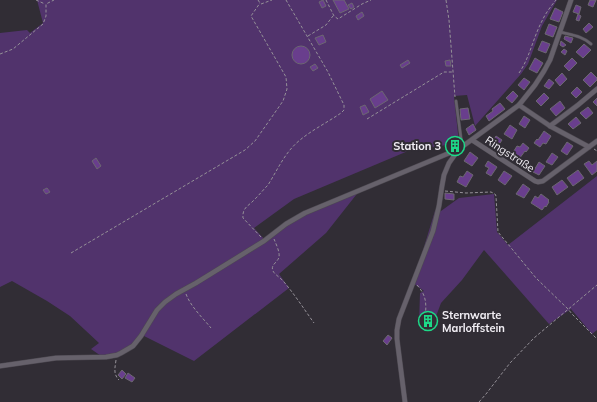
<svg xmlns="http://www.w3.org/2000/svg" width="597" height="402" font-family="Mulish,sans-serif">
<rect width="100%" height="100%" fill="#312d35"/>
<g fill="#51336c">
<path d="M37 0H557L542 26 528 64 521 74 475 126 467 95 454 96 459 143 408 151 294 199 254 228 265 240 300 215 360 190 326 233 279 274 289 288 194 361 142 335 126 352 104 358 91 349 99 343 70 316 47 301 12 281 0 287V33L27 30 30 33 43 23Z"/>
<path d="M597 176V330L592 334 571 309 549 324 484 250 462 280 441 303 432 327 419 324 420 293 424 291 413 283 435 211H441L459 198 494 194 497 232 508 245Z"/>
</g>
<g fill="#693e8d" stroke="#6c6771">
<path d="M323 0 326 6 322 8 319 2Z"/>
<path d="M333 0H344L349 9 340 13Z"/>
<path d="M590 0H596L593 7 588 5Z"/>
<path d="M352 3 354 7 351 9 348 5Z"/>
<path d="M576 5 581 7 579 14 573 12Z"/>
<path d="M555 8 563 12 559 22 550 19Z"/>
<path d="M362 12 364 16 358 20 356 16Z"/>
<path d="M578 14 581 16 579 21 576 20Z"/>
<path d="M589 23 593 27 586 33 583 29Z"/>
<path d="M549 24 557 27 553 37 545 34Z"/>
<path d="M323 35 326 42 319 45 315 38Z"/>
<path d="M565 36 573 38 571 43 564 39Z"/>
<path d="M542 41 550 44 546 53 538 50Z"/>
<path d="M561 41 566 45 563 47 560 45Z"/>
<path d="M584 44 591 50 583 58 576 52Z"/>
<circle cx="301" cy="55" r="9"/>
<path d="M564 49 567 51 565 55 561 52Z"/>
<path d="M535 58 543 63 537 73 529 69Z"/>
<path d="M572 58 577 63 569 71 564 66Z"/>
<path d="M408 60 410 63 402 68 400 65Z"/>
<path d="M450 60 451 66H446L445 61Z"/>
<path d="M315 64 318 68 313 71 310 67Z"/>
<path d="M591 72 597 78V80L590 87 583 80Z"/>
<path d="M562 73 567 79 560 86 555 80Z"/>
<path d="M524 78 530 82 524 90 518 85Z"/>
<path d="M549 79 554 83 549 89 544 86Z"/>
<path d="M577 87 582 92 576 98 571 93Z"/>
<path d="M382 91 388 100 375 108 370 99Z"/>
<path d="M513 91 518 96 512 103 506 98Z"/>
<path d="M544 93 549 98 541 106 536 101Z"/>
<path d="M597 98V106L593 102Z"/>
<path d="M560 101 565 108 556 116 550 109Z"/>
<path d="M500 103 505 109 489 121 486 116 493 111 492 109Z"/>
<path d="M365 105 369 112 363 115 360 107Z"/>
<path d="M588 107 593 113 586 119 580 113Z"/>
<path d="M468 108 470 119 461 120 460 109Z"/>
<path d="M524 116 530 120 525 128 519 124Z"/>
<path d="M576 117 581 123 573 129 568 124Z"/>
<path d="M473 124 476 130 469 135 466 129Z"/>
<path d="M510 125 517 130 512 139 504 134Z"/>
<path d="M544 131 551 136 546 144 543 143 540 147 534 143 537 139 538 140Z"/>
<path d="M496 136 502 140 496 149 490 145Z"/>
<path d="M567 142 573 146 567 155 561 151Z"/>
<path d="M523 143 529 148 526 152 525 151 519 159 512 154 517 146 520 147Z"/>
<path d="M470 152 478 158 472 166 464 161Z"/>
<path d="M552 153 558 157 552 165 546 162Z"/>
<path d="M96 158 101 166 97 169 92 161Z"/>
<path d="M488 161 497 167 491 176 486 173 489 168 485 166Z"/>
<path d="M589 161 592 165 597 161V171L592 175 584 164Z"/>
<path d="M539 162 545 166 539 175 533 172Z"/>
<path d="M578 170 584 178 573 186 567 178Z"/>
<path d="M467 171 473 175 466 187 457 182 460 176 463 177Z"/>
<path d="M504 171 512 176 505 185 498 180Z"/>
<path d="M562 180 568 187 557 195 552 187Z"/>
<path d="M523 184 530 189 524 198 516 194Z"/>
<path d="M47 188 50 192 46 194 43 190Z"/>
<path d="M445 193 454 194V200L445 199Z"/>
<path d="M541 194 549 200 548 201 549 202 546 207 545 206 542 210 531 203 535 196 538 198Z"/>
<path d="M388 335 392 338 387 345 383 341Z"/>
<path d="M122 370 126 374 122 379 118 375Z"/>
<path d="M128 373 135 378 132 382 125 378Z"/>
</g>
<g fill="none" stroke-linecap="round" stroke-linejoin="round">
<defs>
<g id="service">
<path d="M560 32C571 35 583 36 591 44"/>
<path d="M456 101 462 146"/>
</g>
<g id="minor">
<path d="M519 105 550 126 589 147"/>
<path d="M550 126 578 105 597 89"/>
<path d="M472 140 535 181 538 182 543 181 597 141"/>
<path d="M0 366 56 358 106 357 117 355 121 353 133 346 141 336 157 310 165 302 176 294 196 283 264 241 286 224 305 213 459 149"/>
<path d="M405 402 397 339V330L399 319 433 231 439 206 442 186 444 175 449 163 459 149 519 105 535 85 544 71 550 60 571 0"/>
</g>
</defs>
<use href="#service" stroke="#4d4951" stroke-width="3.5"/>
<use href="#minor" stroke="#4d4951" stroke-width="5.5"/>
<g stroke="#959198" stroke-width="1" stroke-dasharray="3 2" stroke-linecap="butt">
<path d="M36 0 45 4"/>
<path d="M258 0 260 3 261 4 272 0"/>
<path d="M326 0 334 16 338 19 362 4 371 0"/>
<path d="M446 0 449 20 455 97"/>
<path d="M308 36 326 25 333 16"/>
<path d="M0 54 13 49 43 24 46 16V4L54 0"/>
<path d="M519 73C530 57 533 38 542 21 545 14 551 6 556 0"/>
<path d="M367 119 444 72H452"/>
<path d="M594 149 597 151"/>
<path d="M445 191 466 193 491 192 495 194 496 196 498 232 536 278 568 309 572 314 597 339"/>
<path d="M261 237 243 218C242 207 249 206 255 199 260 194 264 189 268 185 278 169 285 152 300 140 312 130 328 122 341 113L344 110V105L328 72 286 0"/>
<path d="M274 239C276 244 280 252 279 257 278 262 270 265 273 271 275 275 281 278 284 282 295 295 304 309 314 323"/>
<path d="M71 253 245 150 255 141 283 101 287 89 286 77 251 16 260 3"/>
<path d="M417 285C428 297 426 306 425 321H426"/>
<path d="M186 294C191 307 202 317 211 328"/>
<path d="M116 360C115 368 113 374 119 380"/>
<path d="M479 402 486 394 510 363 534 338 597 285"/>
</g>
<use href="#service" stroke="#66616b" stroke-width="2.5"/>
<use href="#minor" stroke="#66616b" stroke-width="4.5"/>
</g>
<defs>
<symbol id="building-ring" viewBox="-11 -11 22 22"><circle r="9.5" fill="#312d35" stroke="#1dd988" stroke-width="1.5"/><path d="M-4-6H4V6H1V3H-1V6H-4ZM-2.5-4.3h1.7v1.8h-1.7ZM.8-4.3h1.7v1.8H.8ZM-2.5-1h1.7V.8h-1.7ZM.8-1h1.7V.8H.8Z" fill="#1dd988"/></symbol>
</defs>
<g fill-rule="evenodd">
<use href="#building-ring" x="444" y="135" width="22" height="22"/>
<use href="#building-ring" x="417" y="310" width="22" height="22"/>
</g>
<g text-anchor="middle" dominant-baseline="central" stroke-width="4" stroke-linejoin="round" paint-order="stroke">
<g font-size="11" font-weight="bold" fill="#f1eef4" stroke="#312d35" text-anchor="end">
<text x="441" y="146">Station 3</text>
<text x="442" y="315" text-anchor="start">Sternwarte<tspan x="442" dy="13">Marloffstein</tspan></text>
</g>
<g font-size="11" fill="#f1eef4" stroke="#312d35">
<text transform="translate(510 154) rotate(33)">Ringstraße</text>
</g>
</g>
</svg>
